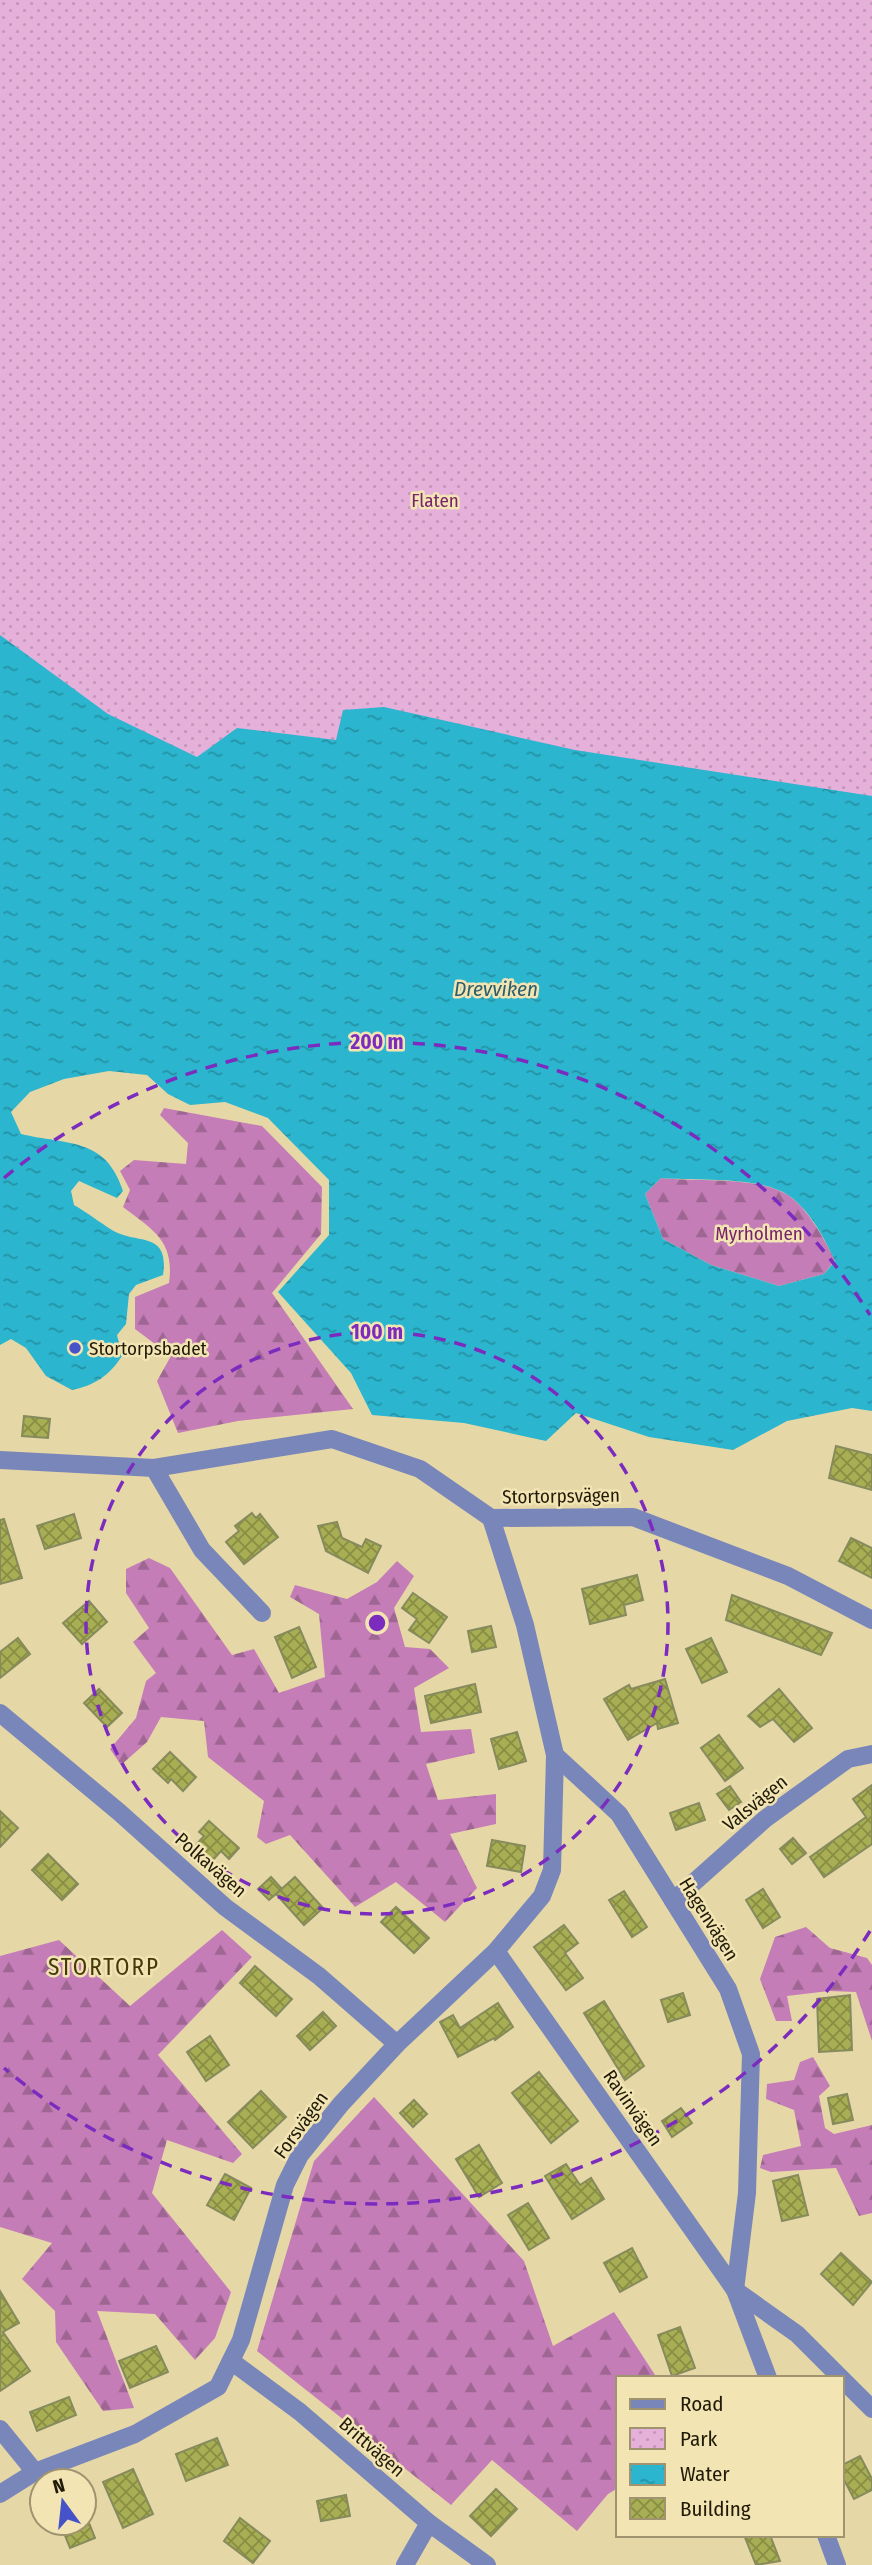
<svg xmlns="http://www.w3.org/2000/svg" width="872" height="2565" font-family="'Fira Sans Condensed',sans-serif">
<defs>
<pattern id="forest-firs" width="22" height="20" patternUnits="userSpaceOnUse" patternTransform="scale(1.75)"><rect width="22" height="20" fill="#c47db7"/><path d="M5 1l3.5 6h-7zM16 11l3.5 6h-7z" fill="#9f6693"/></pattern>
<pattern id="park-dots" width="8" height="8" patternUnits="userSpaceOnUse" patternTransform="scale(1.75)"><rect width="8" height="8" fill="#e5b0da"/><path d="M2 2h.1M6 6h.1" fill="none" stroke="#c497ba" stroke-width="1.8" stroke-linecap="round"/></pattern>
<pattern id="water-ripples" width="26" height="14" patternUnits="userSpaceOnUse" patternTransform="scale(1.75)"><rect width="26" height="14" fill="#2bb5ce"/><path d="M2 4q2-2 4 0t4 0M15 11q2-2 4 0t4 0" fill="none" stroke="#2492a5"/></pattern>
<pattern id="building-cross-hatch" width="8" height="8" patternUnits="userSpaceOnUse" patternTransform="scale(1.75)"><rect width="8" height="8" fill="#a7ae53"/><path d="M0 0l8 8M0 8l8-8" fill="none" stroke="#888d43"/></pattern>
</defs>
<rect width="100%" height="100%" fill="#e6d7a7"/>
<g fill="url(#forest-firs)">
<path d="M164 1108 262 1126 322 1187 321 1234 272 1293 353 1409 238 1421 178 1433 157 1381 171 1356 135 1329V1297L169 1283C175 1241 153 1230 123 1207L130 1190 120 1171 134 1160 186 1164 188 1143 160 1115Z"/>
<path d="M661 1178C697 1182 758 1176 788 1195 809 1210 824 1239 835 1260L824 1274 779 1286 711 1265 663 1239 645 1194Z"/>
<path d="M149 1558 170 1568 232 1655 254 1649 279 1693 325 1677 319 1614 290 1597 295 1585 347 1599 377 1582 397 1561 414 1576 394 1608 405 1647 430 1649 449 1668 414 1688 421 1732 471 1729 475 1753 426 1764 438 1800 496 1794V1824L450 1834 477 1888 445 1922 396 1882 355 1907 290 1835 266 1844 257 1837 264 1801 208 1757 204 1721 161 1717 147 1742 121 1765 110 1749 136 1718 146 1681 156 1673 133 1642 149 1628 126 1593V1569Z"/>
<path d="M806 1927 830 1948 867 1958 872 1965V2041L856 1992 829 1991 787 1996 792 2021H776L760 1979 775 1937Z"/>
<path d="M222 1930 252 1957 158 2055 242 2154 233 2163 167 2140 152 2193 231 2292 215 2338 195 2360 155 2314 97 2311 134 2408 103 2411 56 2342 55 2311 22 2279 52 2243 0 2227V1956L59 1940 130 2006Z"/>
<path d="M813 2057 830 2086 819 2096 825 2128 834 2134 872 2125V2213L859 2216 836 2168 771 2172 760 2168 763 2155 801 2146 794 2110 766 2099 767 2084 794 2080 800 2062Z"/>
<path d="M374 2097 524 2261 553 2346 614 2312 657 2378H618V2488L608 2494 577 2531 492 2460 451 2505 257 2351 314 2161Z"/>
</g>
<path fill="url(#park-dots)" d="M0 0H872V1088L0 864Z"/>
<path fill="url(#water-ripples)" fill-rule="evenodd" d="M0 635 108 714 197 757 237 728 336 740 343 710 384 707 575 750 872 796V1411L852 1408 787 1421 733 1450 649 1437 576 1413 546 1441 464 1423 372 1415 351 1373 278 1292 329 1235V1180L268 1118 225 1102 190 1105 168 1094 147 1075 109 1071 64 1079 30 1092 11 1112 21 1134C67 1145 106 1137 123 1191L117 1198 79 1181 71 1191 74 1205C88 1213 99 1222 112 1230 136 1245 170 1230 163 1275L136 1285 129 1294 126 1324 117 1335 122 1356C109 1376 95 1385 72 1390L46 1376 26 1348 11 1339 0 1345ZM661 1178C695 1181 760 1176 788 1195 809 1209 825 1239 835 1261L824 1274 779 1286 711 1265 663 1239 645 1194Z"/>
<g fill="url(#building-cross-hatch)" stroke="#868b5d" stroke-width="2">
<path d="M24 1416 50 1419 48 1438 22 1436Z"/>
<path d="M836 1446 872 1455V1490L829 1478Z"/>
<path d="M252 1513 256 1518 260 1514 278 1537 244 1564 226 1542 239 1531 235 1526Z"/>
<path d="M74 1514 81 1538 45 1549 37 1526Z"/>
<path d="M4 1519 22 1578 0 1584V1520Z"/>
<path d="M337 1522 342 1538 362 1547 366 1539 381 1546 368 1573 326 1551 318 1526Z"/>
<path d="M851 1538 872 1548V1578L839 1561Z"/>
<path d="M637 1575 643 1600 624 1605 626 1615 590 1624 582 1589Z"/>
<path d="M413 1593 447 1617 429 1643 409 1630 417 1619 402 1608Z"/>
<path d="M732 1595 832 1633 821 1655 726 1620Z"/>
<path d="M89 1601 107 1622 82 1644 63 1623Z"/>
<path d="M491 1626 496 1647 472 1652 468 1631Z"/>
<path d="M299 1627 316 1667 292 1678 275 1637Z"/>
<path d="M18 1638 30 1654 0 1678V1652Z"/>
<path d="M711 1638 727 1672 702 1683 686 1649Z"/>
<path d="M665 1679 678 1723 658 1729 657 1723 628 1740 604 1699 629 1685 631 1689Z"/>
<path d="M475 1684 481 1712 431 1723 425 1696Z"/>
<path d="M99 1689 122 1713 107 1727 84 1703Z"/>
<path d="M779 1689 812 1728 794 1742 773 1719 760 1727 748 1716Z"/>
<path d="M517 1732 526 1761 499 1769 491 1739Z"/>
<path d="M719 1735 743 1768 725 1781 701 1748Z"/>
<path d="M170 1752 196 1777 183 1791 171 1779 168 1783 153 1769Z"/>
<path d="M872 1785V1844L824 1877 810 1857 866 1817 853 1799Z"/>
<path d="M730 1786 741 1802 729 1810 717 1794Z"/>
<path d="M699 1803 705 1820 676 1830 670 1813Z"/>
<path d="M0 1811 18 1828 0 1847Z"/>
<path d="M209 1821 239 1848 229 1859 221 1851 212 1861 195 1846 204 1836 199 1832Z"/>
<path d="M793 1838 806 1853 792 1864 780 1849Z"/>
<path d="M492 1840 525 1846 521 1872 487 1866Z"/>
<path d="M48 1854 78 1884 62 1900 32 1870Z"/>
<path d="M271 1877 282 1889 277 1893 295 1877 323 1908 304 1925 276 1894 269 1900 258 1889Z"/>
<path d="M763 1889 780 1917 763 1928 746 1900Z"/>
<path d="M624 1891 647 1927 632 1937 609 1900Z"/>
<path d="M396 1907 429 1938 414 1953 381 1922Z"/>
<path d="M564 1925 578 1943 565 1953 583 1978 566 1990 534 1947Z"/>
<path d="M255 1966 292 1999 276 2016 240 1983Z"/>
<path d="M683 1993 690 2015 668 2022 661 2000Z"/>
<path d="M850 1995 852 2050 819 2052 817 1999Z"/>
<path d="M604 2001 644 2066 625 2080 584 2013Z"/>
<path d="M498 2003 513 2027 495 2040 494 2038 458 2057 440 2022 453 2015 460 2028Z"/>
<path d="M323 2012 336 2026 310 2050 297 2036Z"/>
<path d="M210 2036 229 2065 206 2081 187 2052Z"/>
<path d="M539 2072 578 2121 551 2143 512 2093Z"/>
<path d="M261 2091 286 2117 253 2148 228 2122Z"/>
<path d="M847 2094 853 2120 833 2124 828 2098Z"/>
<path d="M414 2100 427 2114 413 2127 400 2113Z"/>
<path d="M681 2108 692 2123 672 2137 662 2121Z"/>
<path d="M479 2145 502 2183 479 2197 456 2159Z"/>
<path d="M566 2164 580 2185 591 2178 604 2199 572 2219 545 2176Z"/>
<path d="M225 2174 251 2188 234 2220 207 2205Z"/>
<path d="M798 2175 808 2215 782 2221 773 2181Z"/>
<path d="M528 2203 549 2238 529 2250 508 2215Z"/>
<path d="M632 2248 647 2277 620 2292 604 2263Z"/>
<path d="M841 2253 872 2282 853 2305 821 2274Z"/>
<path d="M0 2291 19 2323 3 2332 30 2371 0 2391Z"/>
<path d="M680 2327 695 2368 672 2376 658 2335Z"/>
<path d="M156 2346 168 2372 130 2388 119 2361Z"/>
<path d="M69 2397 76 2415 37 2431 30 2412Z"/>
<path d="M217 2438 228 2465 186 2481 176 2454Z"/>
<path d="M860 2456 872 2479V2490L854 2499 842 2476V2465Z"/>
<path d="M133 2469 153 2514 123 2528 103 2482Z"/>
<path d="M496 2489 517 2509 491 2536 470 2516Z"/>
<path d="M346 2495 350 2516 321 2521 317 2501Z"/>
<path d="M240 2518 270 2541 253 2563 224 2541Z"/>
<path d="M60 2523H89L95 2538 70 2548Z"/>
<path d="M744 2535H770L780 2561 756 2565Z"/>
</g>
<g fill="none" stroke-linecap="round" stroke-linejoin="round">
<g stroke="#7986ba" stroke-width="18">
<path d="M0 1460 154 1468 332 1439 420 1469 491 1518 633 1517 788 1576 872 1620"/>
<path d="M154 1468 202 1550 262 1613"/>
<path d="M0 1713 119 1812 225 1907 319 1976 397 2044"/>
<path d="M555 1755 619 1814 728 1989 751 2054 747 2193 735 2290 768 2378"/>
<path d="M673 1901 765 1819 848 1759 872 1754"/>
<path d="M496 1951 735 2290 797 2334 841 2378"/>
<path d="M231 2361 300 2412 429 2523 487 2565"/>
<path d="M842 2379 872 2409"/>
<path d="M0 2429 35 2472"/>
<path d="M0 2494 35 2472 135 2434 218 2387 241 2340 285 2185 300 2155 341 2104 397 2044 496 1951 542 1896 552 1870 555 1755 525 1625 491 1518"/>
<path d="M826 2535 837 2565"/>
<path d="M405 2565 429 2523"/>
</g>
</g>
<g fill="none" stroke="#7b2cbf" stroke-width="3.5" stroke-dasharray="12 9">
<circle cx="377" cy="1623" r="291"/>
<path d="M870 1931A581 581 0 0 1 4 2068M4 1178A581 581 0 0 1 870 1315"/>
</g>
<circle fill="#4653c8" stroke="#f3e4b4" stroke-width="2.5" cx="75" cy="1348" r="7"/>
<g text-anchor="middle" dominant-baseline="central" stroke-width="5" stroke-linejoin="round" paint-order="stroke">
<g font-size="19" fill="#78246d" stroke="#f3e4b4">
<text x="435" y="500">Flaten</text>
<text x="759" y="1233">Myrholmen</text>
</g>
<g font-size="19" fill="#201b08" stroke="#f3e4b4" text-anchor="start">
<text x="89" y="1348">Stortorpsbadet</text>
</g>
<g font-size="19" fill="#201b08" stroke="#f3e4b4">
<text transform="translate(561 1496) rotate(-1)">Stortorpsvägen</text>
<text transform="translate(755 1803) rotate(-39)">Valsvägen</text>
<text transform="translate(211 1865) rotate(41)">Polkavägen</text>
<text transform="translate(709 1919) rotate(58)">Hagenvägen</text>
<text transform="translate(633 2108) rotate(55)">Ravinvägen</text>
<text transform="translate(301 2125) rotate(-54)">Forsvägen</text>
<text transform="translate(372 2447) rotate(41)">Brittvägen</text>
</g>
<g font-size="21" font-style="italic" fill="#2c606b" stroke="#f3e4b4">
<text x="496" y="989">Drevviken</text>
</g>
<g font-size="23" letter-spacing="2" fill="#46390a" stroke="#f3e4b4">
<text x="104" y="1967">STORTORP</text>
</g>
</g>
<circle cx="377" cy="1623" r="10" fill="#7b2cbf" stroke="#f3e4b4" stroke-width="3.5"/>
<g font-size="21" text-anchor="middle" font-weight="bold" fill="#7b2cbf" stroke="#f3e4b4" stroke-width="5" stroke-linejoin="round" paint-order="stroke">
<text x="377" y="1049">200 m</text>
<text x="377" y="1339">100 m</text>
</g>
<rect x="616" y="2376" width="228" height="161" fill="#f3e4b4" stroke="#9f946f" stroke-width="2"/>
<rect x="630" y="2399" width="35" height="10" fill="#7986ba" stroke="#9f946f" stroke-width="2"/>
<text x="680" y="2411" font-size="21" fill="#201b08">Road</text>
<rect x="630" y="2428" width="35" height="21" fill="url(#park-dots)" stroke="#9f946f" stroke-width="2"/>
<text x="680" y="2446" font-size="21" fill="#201b08">Park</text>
<rect x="630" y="2464" width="35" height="21" fill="url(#water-ripples)" stroke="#9f946f" stroke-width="2"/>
<text x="680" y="2481" font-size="21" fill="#201b08">Water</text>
<rect x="630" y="2498" width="35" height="21" fill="url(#building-cross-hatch)" stroke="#9f946f" stroke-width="2"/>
<text x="680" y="2516" font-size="21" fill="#201b08">Building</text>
<g transform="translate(63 2502) rotate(345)"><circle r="33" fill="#f3e4b4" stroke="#9f946f" stroke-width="2"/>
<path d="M0-5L12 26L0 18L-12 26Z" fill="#4653c8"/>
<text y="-10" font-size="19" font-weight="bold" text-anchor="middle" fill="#201b08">N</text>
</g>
</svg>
